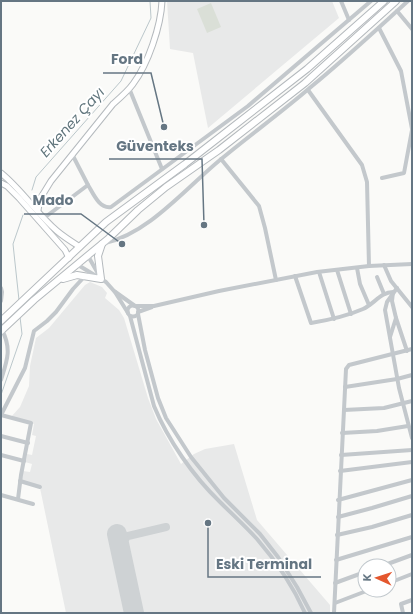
<svg xmlns="http://www.w3.org/2000/svg" width="413" height="614" font-family="Poppins,sans-serif">
<rect width="100%" height="100%" fill="#fafaf8"/>
<g fill="#e8e9e9">
<path d="M167 1H332L339 18 208 128 193 53 170 49Z"/>
<path d="M90 282 102 287 107 293 105 298 119 310 124 318 148 398 156 419 181 464 194 454 205 449 234 444 257 520 330 605V613H66L40 488 42 486 22 481 23 471 30 472 32 464 25 462 27 454 32 455 36 436 32 435 34 424 11 417 20 407 29 386 30 366 36 338 49 328 85 285Z"/>
</g>
<path fill="#dadfd7" d="M211 3 221 27 207 33 197 9Z"/>
<g fill="none" stroke-linecap="round" stroke-linejoin="round">
<g stroke="#bbc7cb" stroke-width="1">
<path d="M32 190 36 177 121 81 151 18 150 1"/>
<path d="M19 300 13 244 23 215"/>
<path d="M1 395 22 334 20 317"/>
</g>
<path stroke="#ced2d4" stroke-width="8" d="M120 544 128 536 166 527"/>
<path stroke="#ced2d4" stroke-width="20" d="M117 534 134 613"/>
<defs>
<g id="major">
<path d="M1 173C22 190 37 214 57 231 64 237 72 242 80 247"/>
<path d="M1 183 7 186 19 198 65 250 69 258"/>
<path d="M38 210 40 199 51 181 113 104C121 97 128 91 133 84 148 64 161 26 162 1"/>
</g>
<g id="highway">
<path d="M63 279 77 275 101 279 98 256 102 244"/>
<path d="M1 321 106 222 185 164 307 69 384 1"/>
<path d="M1 331 34 300 109 238 138 210 166 187 219 150 305 83 396 1"/>
</g>
</defs>
<use href="#major" stroke="#b5babe" stroke-width="7"/>
<use href="#highway" stroke="#b4b9bd" stroke-width="8"/>
<g stroke="#c3c8cc" stroke-width="4">
<path d="M341 1 349 20"/>
<path d="M397 11 412 29"/>
<path d="M379 28 401 71 412 129"/>
<path d="M129 88 162 169"/>
<path d="M308 90 362 165 367 182 369 266"/>
<path d="M72 154 88 185"/>
<path d="M221 159 259 206 265 228 276 280"/>
<path d="M382 178 404 173 412 130"/>
<path d="M44 218 88 185C93 193 99 209 111 207L248 106 371 1"/>
<path d="M105 243C148 234 186 188 220 160 250 135 282 112 312 86 345 59 376 30 408 1"/>
<path d="M88 256 100 277"/>
<path d="M78 265 106 282 114 291 135 306"/>
<path d="M384 265 391 281 412 307"/>
<path d="M357 268 360 284 369 305"/>
<path d="M337 270 351 314"/>
<path d="M319 272 334 319"/>
<path d="M295 276 311 323C329 320 347 316 363 309 374 304 381 292 393 292L392 301 396 318 390 337"/>
<path d="M377 277 384 294"/>
<path d="M1 288 2 292 1 301"/>
<path d="M397 288 387 302 385 310 399 388 412 438"/>
<path d="M115 292 128 313"/>
<circle cx="133" cy="311" r="5.5"/>
<path d="M136 306H154L219 291 317 272 369 266 412 264"/>
<path d="M138 312 152 307"/>
<path d="M138 314 145 350 158 398 166 418 191 457 224 498 260 534 278 557 297 587 311 613"/>
<path d="M130 316 154 406C168 440 193 476 220 502 232 514 245 526 257 539 276 561 293 586 305 613"/>
<path d="M396 318 407 351"/>
<path d="M1 380C7 361 12 349 2 330"/>
<path d="M345 387 397 379 412 375"/>
<path d="M344 410 384 408 412 401"/>
<path d="M1 415 25 368 34 331 47 321 56 312 73 289 85 276"/>
<path d="M1 415 31 423 21 475 18 499"/>
<path d="M342 433 377 431 408 426"/>
<path d="M1 436 28 443"/>
<path d="M1 455 24 461"/>
<path d="M341 455 412 450"/>
<path d="M340 471 412 462"/>
<path d="M20 481 40 487"/>
<path d="M1 495 33 504"/>
<path d="M338 500 412 480"/>
<path d="M338 517 372 508 412 496"/>
<path d="M337 535 372 527 412 515"/>
<path d="M336 560 412 537"/>
<path d="M382 566 412 555"/>
<path d="M335 583 365 572"/>
<path d="M389 583 412 574"/>
<path d="M335 603 369 590"/>
<path d="M334 613 346 369 349 365 412 349"/>
<path d="M403 613 401 604 412 600"/>
</g>
<use href="#major" stroke="#fff" stroke-width="5"/>
<use href="#highway" stroke="#fff" stroke-width="6"/>
</g>
<g text-anchor="middle" dominant-baseline="central" stroke-width="4" stroke-linejoin="round" paint-order="stroke">
<g font-size="14" font-style="italic" fill="#60757c" stroke="#fff">
<text transform="translate(72 122) rotate(-48)">Erkenez Çayı</text>
</g>
</g>
<path fill="none" stroke="#657683" stroke-width="1.5" d="M164 127L151 73H103M204 225L202 159H109M122 244L81 214H24M208 523L208 577H321"/>
<g fill="#657683" stroke="#fff" stroke-width="1.5">
<circle cx="164" cy="127" r="4"/>
<circle cx="204" cy="225" r="4"/>
<circle cx="122" cy="244" r="4"/>
<circle cx="208" cy="523" r="4"/>
</g>
<g font-size="14" text-anchor="middle" font-weight="bold" fill="#657683" stroke="#fff" stroke-width="4" stroke-linejoin="round" paint-order="stroke">
<text x="127" y="64">Ford</text>
<text x="155" y="151">Güventeks</text>
<text x="53" y="205">Mado</text>
<text x="264" y="569">Eski Terminal</text>
</g>
<rect width="413" height="614" fill="none" stroke="#657683" stroke-width="4"/>
<g transform="translate(377 578) rotate(273)"><circle r="19" fill="#ffffff" stroke="#c1c8cd"/>
<path d="M0-3L7 15L0 10L-7 15Z" fill="#e4572e"/>
<text y="-6" font-size="11" font-weight="bold" text-anchor="middle" fill="#657683">K</text>
</g>
</svg>
